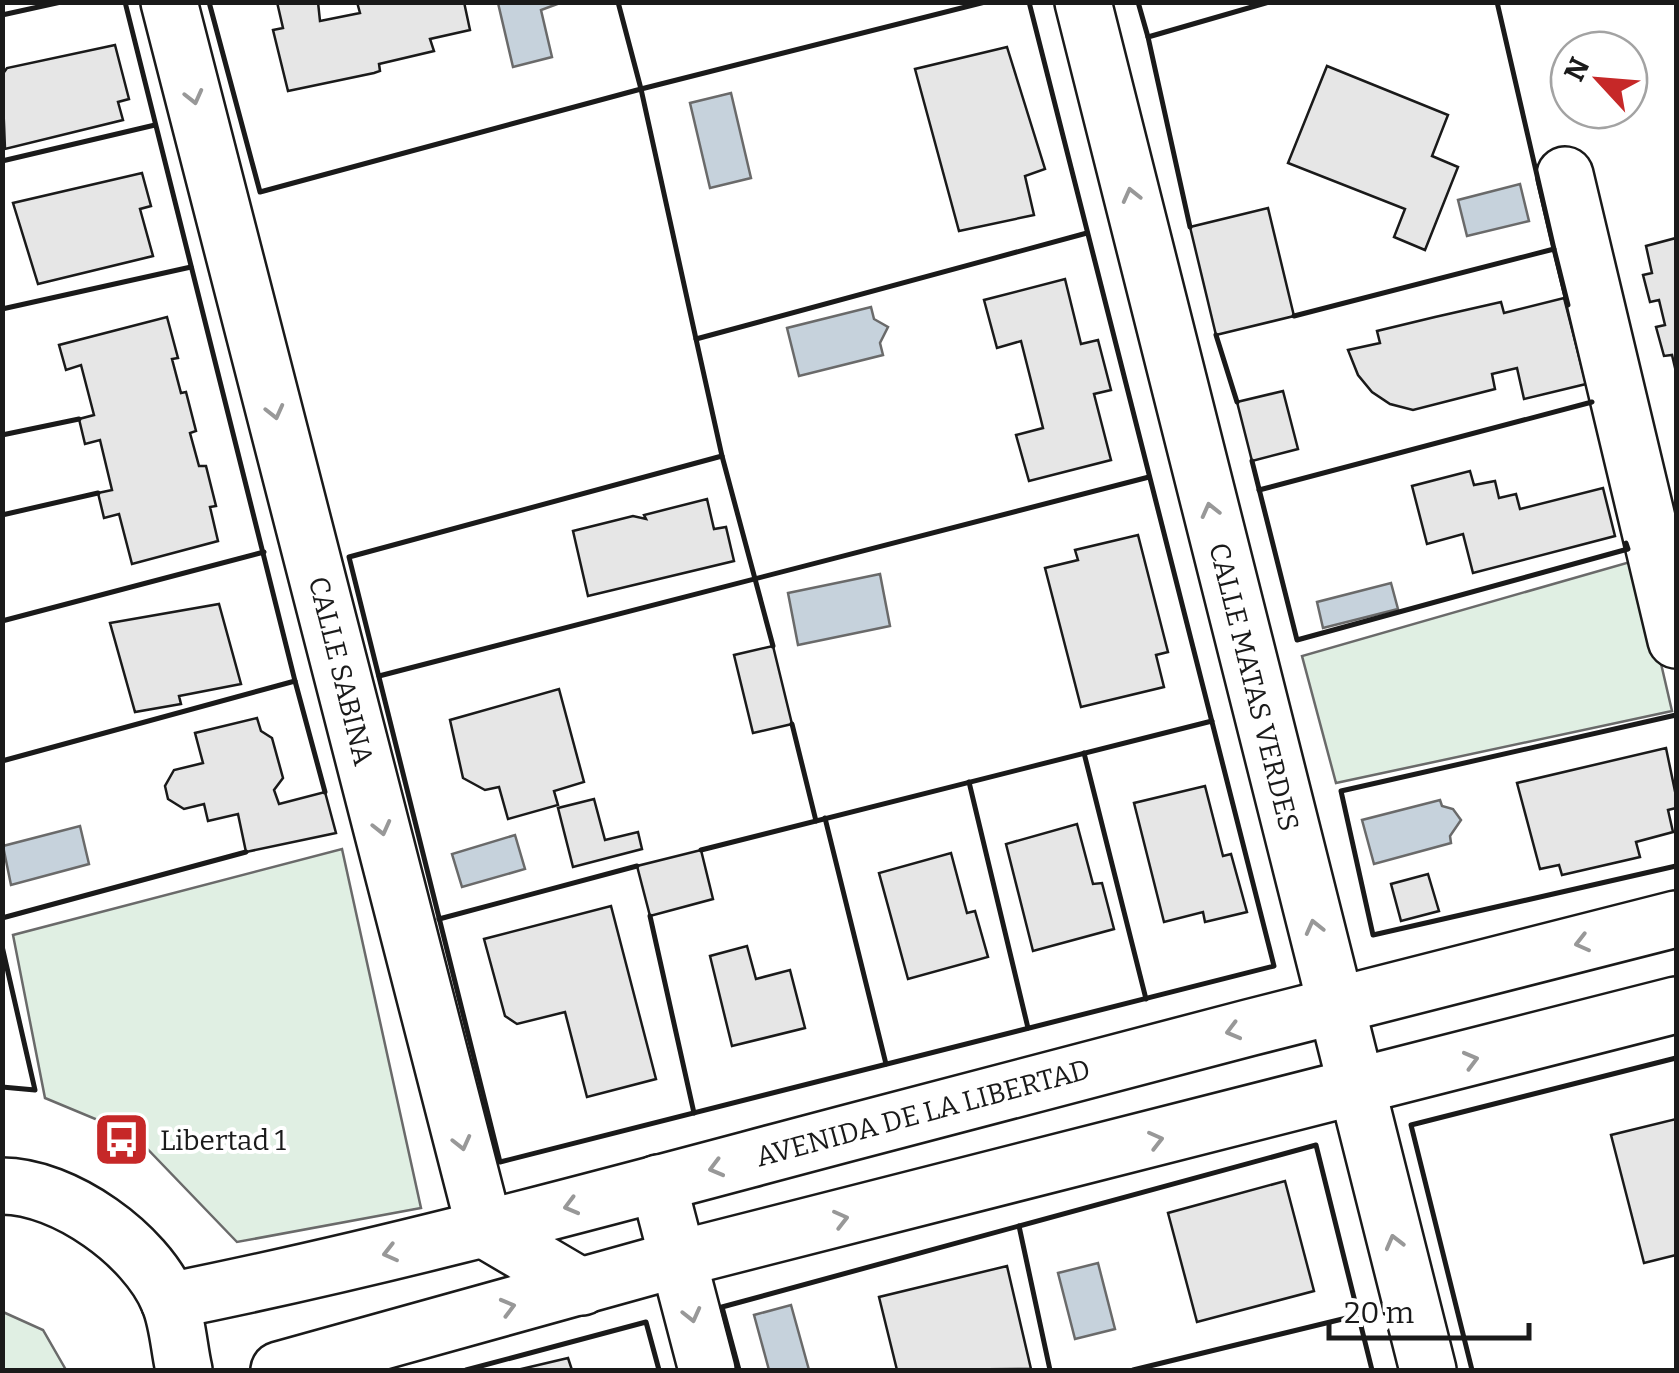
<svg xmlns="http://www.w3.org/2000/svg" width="1679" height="1373" font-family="Bitter,serif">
<rect width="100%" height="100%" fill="#fff"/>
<g fill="#e0efe3" stroke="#6a6a6a" stroke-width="2.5">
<path d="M1637 560 1672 711 1336 783 1302 656Z"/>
<path d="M342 849 421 1208 237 1242 134 1135 45 1098 13 935Z"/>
<path d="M3 1312 43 1330 66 1370H3Z"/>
</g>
<g fill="#c6d2dc" stroke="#6a6a6a" stroke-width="2.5">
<path d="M498 3H560L541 10 552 57 513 67Z"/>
<path d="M731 93 751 178 710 188 690 103Z"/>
<path d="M1520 184 1529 221 1467 236 1458 200Z"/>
<path d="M871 307 874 319 888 327 880 343 883 355 799 376 787 328Z"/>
<path d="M880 574 890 626 798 645 788 593Z"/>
<path d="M1391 583 1398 609 1323 628 1317 602Z"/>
<path d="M1440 800 1442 806 1453 809 1461 820 1450 836 1451 843 1374 864 1362 820Z"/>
<path d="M80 826 89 864 11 885 3 846Z"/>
<path d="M515 835 525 869 462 887 452 854Z"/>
<path d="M1098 1263 1115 1329 1075 1339 1058 1273Z"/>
<path d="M791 1305 809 1370H769L754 1315Z"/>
</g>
<g fill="#e6e6e6" stroke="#1a1a1a" stroke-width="2.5">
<path d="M277 2H318L320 21 360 13 357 2H464L470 30 430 39 434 51 379 64 380 71 374 73 288 91 273 30 283 28Z"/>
<path d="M115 45 129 99 118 102 123 120 5 149 2 75 7 68Z"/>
<path d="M1007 47 1045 169 1025 176 1034 215 959 231 915 69Z"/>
<path d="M1327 66 1448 115 1432 156 1458 167 1425 250 1394 237 1405 209 1288 163Z"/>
<path d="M142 173 151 206 140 209 153 256 38 284 13 203Z"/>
<path d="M1268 208 1294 316 1216 335 1190 227Z"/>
<path d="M1676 238V372L1672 355 1664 356 1656 327 1665 325 1659 300 1650 302 1643 275 1652 273 1646 246Z"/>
<path d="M1065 279 1081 344 1098 340 1111 390 1094 394 1111 460 1029 481 1016 435 1043 428 1021 341 997 348 984 300Z"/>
<path d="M1564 298 1586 384 1524 399 1517 368 1492 374 1495 389 1413 410 1390 404 1372 392 1358 375 1348 350 1380 343 1377 331 1435 317 1501 302 1504 313Z"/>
<path d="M167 317 178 358 172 359 181 393 186 392 196 431 190 433 199 466H206L216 506 210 507 218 541 132 564 119 514 104 518 98 493 112 490 100 440 85 444 79 419 94 415 81 365 66 370 59 345Z"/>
<path d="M1283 391 1298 449 1252 461 1237 402Z"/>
<path d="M1470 471 1474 485 1495 481 1499 498 1516 494 1520 509 1603 488 1615 536 1473 573 1463 534 1427 544 1412 486Z"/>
<path d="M707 499 714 529 726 527 734 561 588 596 573 531 633 516 646 519 644 515Z"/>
<path d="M1138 535 1168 652 1156 655 1164 687 1081 707 1045 568 1078 560 1075 550Z"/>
<path d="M219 604 241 684 179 696 181 704 135 712 110 623Z"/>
<path d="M773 646 792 724 753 733 734 655Z"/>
<path d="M559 689 584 782 554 791 558 805 508 819 499 787 485 790 463 778 450 720Z"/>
<path d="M257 718 261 731 272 738 283 778 274 790 279 804 325 792 336 833 246 852 238 814 208 821 204 804 184 809 168 799 165 786 174 770 203 763 195 733Z"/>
<path d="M1666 748 1676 796V808L1668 810 1673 832 1636 842 1640 857 1562 875 1559 865 1540 869 1517 783Z"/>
<path d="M1205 786 1223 856 1231 854 1247 912 1205 922 1203 912 1164 922 1134 803Z"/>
<path d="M594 799 605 840 638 832 642 849 573 867 558 808Z"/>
<path d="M1077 824 1093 884 1102 883 1114 929 1033 951 1006 844Z"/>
<path d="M701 850 713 899 650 916 637 866Z"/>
<path d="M951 853 967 913 975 911 988 957 908 979 879 873Z"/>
<path d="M1428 874 1439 911 1401 921 1391 884Z"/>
<path d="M611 906 656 1079 587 1097 565 1012 517 1024 505 1016 484 939Z"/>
<path d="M747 946 756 979 790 970 805 1028 732 1046 710 956Z"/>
<path d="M1676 1119V1255L1644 1263 1611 1135Z"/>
<path d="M1285 1181 1314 1291 1197 1322 1168 1213Z"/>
<path d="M1007 1266 1031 1369 897 1370 879 1297Z"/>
<path d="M568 1358 572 1370H517Z"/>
</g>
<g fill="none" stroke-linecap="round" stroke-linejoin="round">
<defs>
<g id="street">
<path d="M169 2 485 1230 582 1287"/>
<path d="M1083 2 1428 1370"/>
<path d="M1565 175 1676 640"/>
<path d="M658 1183 707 1370"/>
</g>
<g id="secondary">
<path d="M2 1186C64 1186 146 1245 169 1301 178 1322 179 1349 184 1370"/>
<path d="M169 1301C399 1255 625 1192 852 1132 1126 1059 1401 988 1676 919"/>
<path d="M279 1370 678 1259 1676 1005"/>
</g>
</defs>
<use href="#street" stroke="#1a1a1a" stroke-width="60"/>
<use href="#secondary" stroke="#1a1a1a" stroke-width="60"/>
<use href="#street" stroke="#fff" stroke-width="55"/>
<use href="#secondary" stroke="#fff" stroke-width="55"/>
<g stroke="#1a1a1a" stroke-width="5">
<path d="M125 2 295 681"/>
<path d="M209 2 260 192 641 89 618 2"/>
<path d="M1138 2 1148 37"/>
<path d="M1497 2 1554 249"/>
<path d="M2 15 61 2"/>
<path d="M2 161 155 125"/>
<path d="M1190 227 1148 37 1269 2"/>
<path d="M2 309 191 267"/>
<path d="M1294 316 1554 249 1568 305"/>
<path d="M1216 335 1237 402"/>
<path d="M696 339 641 89 985 2"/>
<path d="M2 435 79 419"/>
<path d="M722 456 696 339 1087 233"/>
<path d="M1252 461 1297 640 1628 549 1626 543"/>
<path d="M1259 490 1592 402"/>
<path d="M2 515 98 493"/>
<path d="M2 621 264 552"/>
<path d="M773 646 722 456 349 557 500 1162 1274 966 1029 2"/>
<path d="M379 676 1149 477"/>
<path d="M1676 715 1341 791 1373 935 1676 866"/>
<path d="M792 724 816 821"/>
<path d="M1084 753 1146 999"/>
<path d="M2 761 295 681 325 792"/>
<path d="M969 782 1028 1028"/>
<path d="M825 818 886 1064"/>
<path d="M701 850 1212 721"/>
<path d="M650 916 694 1113"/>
<path d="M2 918 246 852"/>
<path d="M439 919 637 866"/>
<path d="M2 946 35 1090 2 1087"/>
<path d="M1019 1226 1050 1370"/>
<path d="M466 1370 646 1322 659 1370"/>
<path d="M739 1370 722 1307 1316 1145 1372 1370"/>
<path d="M1133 1370 1359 1315"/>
<path d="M1472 1370 1411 1125 1676 1058"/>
</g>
</g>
<defs><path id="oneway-chevron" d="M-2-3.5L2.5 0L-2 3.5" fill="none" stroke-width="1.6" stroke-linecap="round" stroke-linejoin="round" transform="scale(2.5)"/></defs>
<g stroke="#989898">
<use href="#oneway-chevron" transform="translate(194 97) rotate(76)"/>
<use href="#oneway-chevron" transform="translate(1131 195) rotate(-104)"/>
<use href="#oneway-chevron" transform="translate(275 412) rotate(76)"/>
<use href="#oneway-chevron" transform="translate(1210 510) rotate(-104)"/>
<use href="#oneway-chevron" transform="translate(382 828) rotate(76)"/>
<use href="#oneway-chevron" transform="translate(1314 927) rotate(-104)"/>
<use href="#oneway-chevron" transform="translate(1582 943) rotate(166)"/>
<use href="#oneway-chevron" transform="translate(1233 1031) rotate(165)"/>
<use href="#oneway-chevron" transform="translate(1471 1060) rotate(-15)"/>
<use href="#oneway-chevron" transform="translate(1156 1140) rotate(-14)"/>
<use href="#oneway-chevron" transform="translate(462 1143) rotate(76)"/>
<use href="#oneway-chevron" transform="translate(716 1168) rotate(165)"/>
<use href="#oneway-chevron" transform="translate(571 1206) rotate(165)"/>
<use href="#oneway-chevron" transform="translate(841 1219) rotate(-14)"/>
<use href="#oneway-chevron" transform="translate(1394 1242) rotate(-105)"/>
<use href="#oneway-chevron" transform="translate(390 1253) rotate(166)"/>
<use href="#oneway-chevron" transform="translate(508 1307) rotate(-15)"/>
<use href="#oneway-chevron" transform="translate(692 1315) rotate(76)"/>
</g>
<defs>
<symbol id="bus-square" viewBox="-11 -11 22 22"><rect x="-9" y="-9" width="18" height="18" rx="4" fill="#c62828" stroke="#fff"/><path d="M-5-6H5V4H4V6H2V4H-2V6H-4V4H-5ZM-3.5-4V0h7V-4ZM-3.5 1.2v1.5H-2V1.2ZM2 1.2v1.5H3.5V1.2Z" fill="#fff"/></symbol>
</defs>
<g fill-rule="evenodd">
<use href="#bus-square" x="90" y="1108" width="63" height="63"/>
</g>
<g text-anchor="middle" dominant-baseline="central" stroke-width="8" stroke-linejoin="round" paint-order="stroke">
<g font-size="28" fill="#1a1a1a" stroke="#fff">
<text transform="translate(341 671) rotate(76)">CALLE SABINA</text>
<text transform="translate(1254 687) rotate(76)">CALLE MATAS VERDES</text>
<text transform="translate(923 1113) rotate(-15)">AVENIDA DE LA LIBERTAD</text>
</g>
<g font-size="28" fill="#1a1a1a" stroke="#fff" text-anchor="start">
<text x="160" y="1140">Libertad 1</text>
</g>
</g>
<rect width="1679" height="1373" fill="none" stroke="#1a1a1a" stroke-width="10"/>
<g transform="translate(1599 80) rotate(296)"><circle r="48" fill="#ffffff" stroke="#a3a3a3" stroke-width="2.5"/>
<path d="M0-8L18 38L0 25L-18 38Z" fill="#c62828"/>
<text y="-15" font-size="28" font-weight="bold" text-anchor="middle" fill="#1a1a1a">N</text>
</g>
<path d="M1329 1323v15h200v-15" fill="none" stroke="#1a1a1a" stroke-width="5"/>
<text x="1344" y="1323" font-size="30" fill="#1a1a1a" stroke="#ffffff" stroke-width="8" paint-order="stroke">20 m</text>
</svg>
